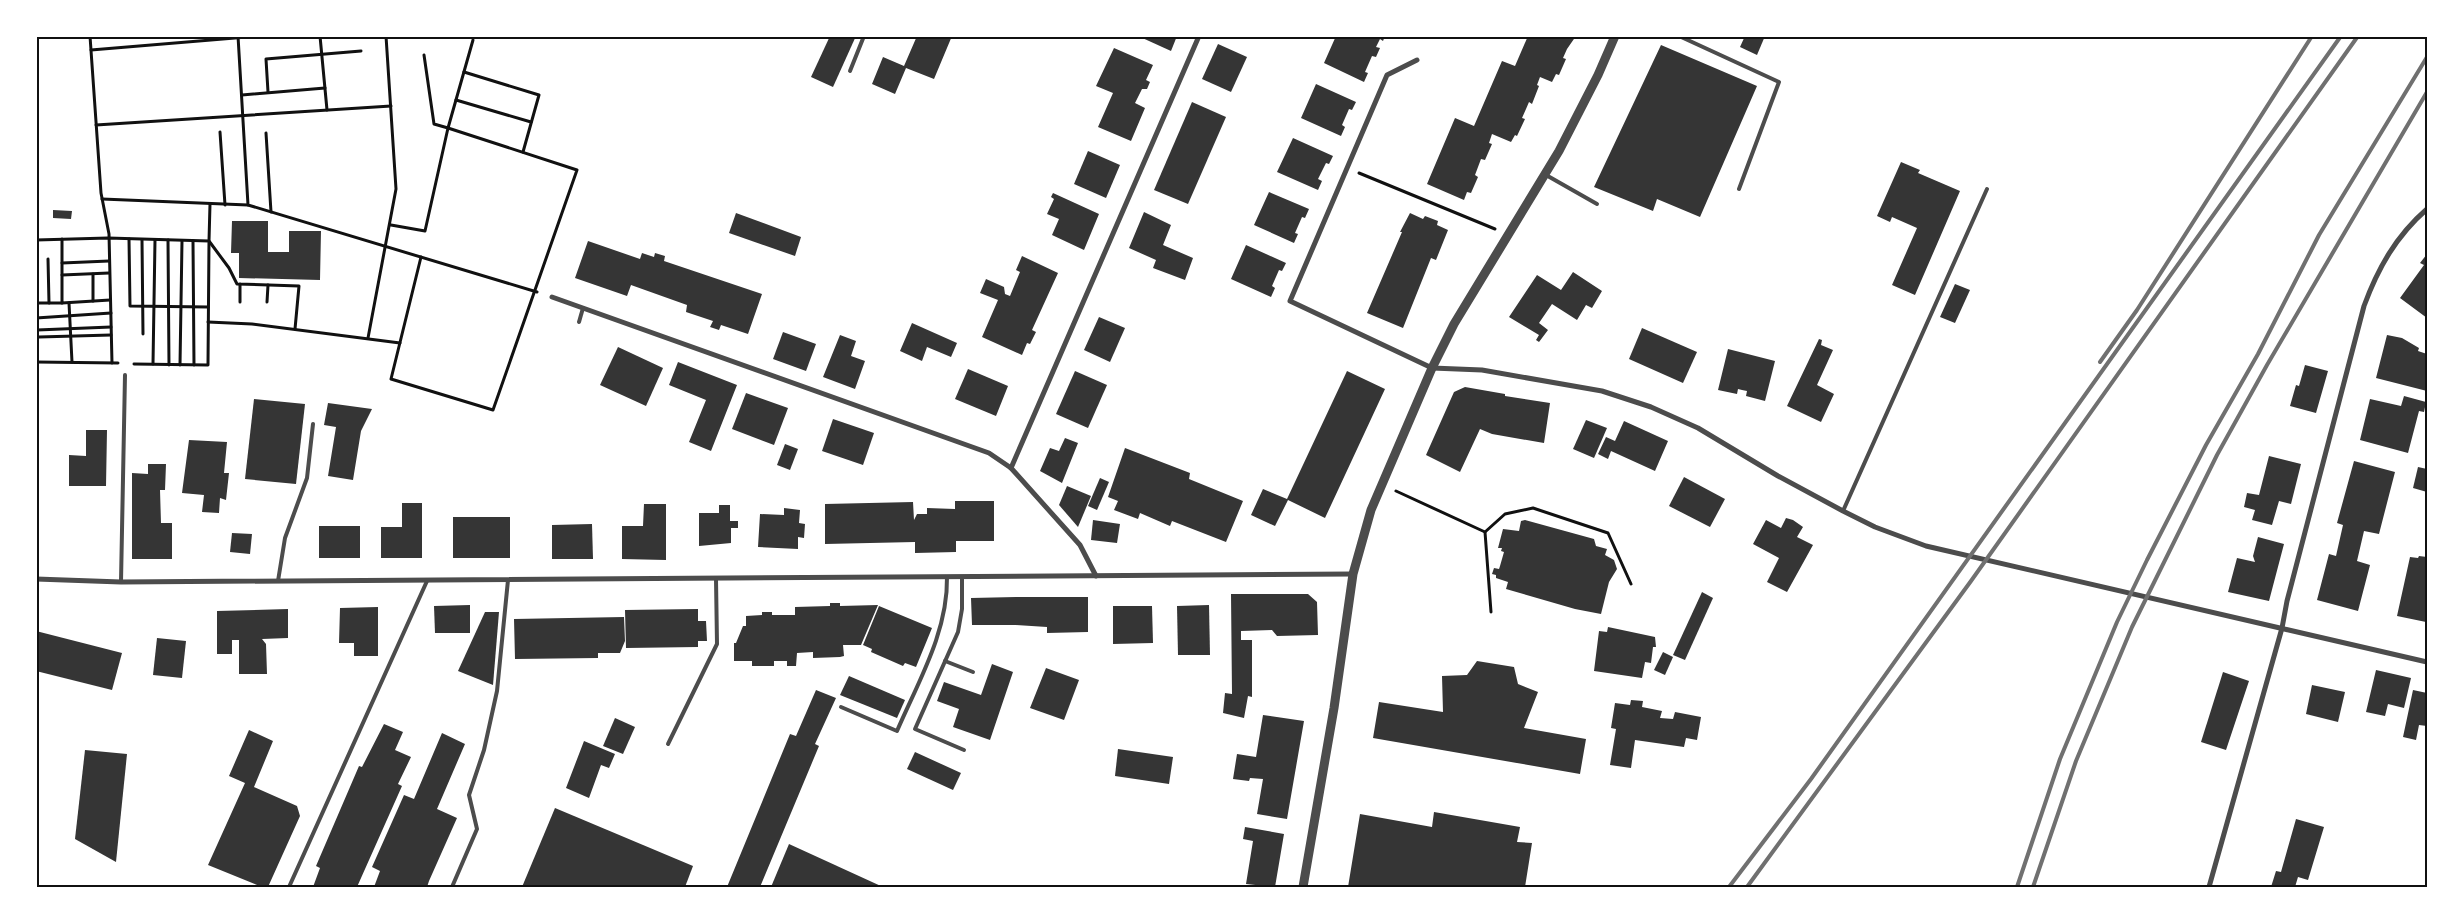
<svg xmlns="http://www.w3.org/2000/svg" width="2463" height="923" font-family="'Noto Sans',sans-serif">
<rect width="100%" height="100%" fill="#fff"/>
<g fill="#353535">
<path d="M830 36H856L833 87 811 77Z"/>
<path d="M917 36H952L934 79 906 68 895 94 872 84 883 57 904 66Z"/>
<path d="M1138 36H1177L1171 51Z"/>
<path d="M1336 36H1385L1383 41 1380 39 1376 47 1380 48 1376 57 1372 56 1365 72 1368 73 1364 82 1324 63Z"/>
<path d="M1528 36H1576L1567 49 1563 58 1566 59 1559 75 1556 74 1552 82 1540 77 1537 85 1539 86 1532 104 1529 102 1526 109 1522 118 1525 119 1517 136 1515 135 1511 142 1492 134 1489 143 1492 144 1485 160 1481 159 1475 175 1478 177 1471 193 1467 192 1464 200 1427 184 1455 118 1474 126 1502 61 1515 66Z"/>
<path d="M1745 36H1765L1757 55 1740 47Z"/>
<path d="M1218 44 1247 57 1231 92 1202 79Z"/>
<path d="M1661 45 1757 86 1700 217 1657 199 1653 211 1594 187Z"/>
<path d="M1114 48 1153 65 1146 80 1150 82 1147 89H1142L1135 103 1145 108 1131 141 1098 127 1113 93 1096 86Z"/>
<path d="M1316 84 1356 102 1352 110 1349 109 1342 125 1345 127 1341 136 1301 118Z"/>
<path d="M1192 102 1226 117 1188 204 1154 190Z"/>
<path d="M1293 138 1333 156 1329 164 1326 163 1318 179 1322 181 1318 190 1277 172Z"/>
<path d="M1088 151 1120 165 1106 198 1074 184Z"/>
<path d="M1901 162 1920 170 1918 173 1960 191 1915 295 1892 285 1917 228 1892 217 1890 222 1877 216Z"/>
<path d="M1269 192 1309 209 1305 218 1302 217 1295 233 1298 234 1294 243 1254 225Z"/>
<path d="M1053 193 1099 214 1084 250 1052 235 1059 219 1047 214 1054 199 1051 197Z"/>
<path d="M53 210 72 211 71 219 53 218Z"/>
<path d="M1144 212 1171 225 1163 245 1193 258 1185 280 1153 268 1156 260 1129 248Z"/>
<path d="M736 213 801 237 795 256 729 233Z"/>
<path d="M1410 213 1423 219 1425 216 1438 221 1437 225 1448 230 1436 260 1431 258 1403 328 1367 313 1402 232H1400Z"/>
<path d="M232 221H268V252H289V231H321L320 280 239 278V253H231Z"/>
<path d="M588 241 640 259 642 253 654 257 655 253 665 256 664 261 762 294 748 334 721 325 719 330 710 327 713 321 686 312 687 305 631 285 627 296 575 278Z"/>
<path d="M1246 245 1286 263 1282 271 1279 270 1272 286 1275 288 1271 297 1231 279Z"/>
<path d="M2427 254V318L2400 298 2424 265 2420 263Z"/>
<path d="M1022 256 1058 273 1032 330 1036 332 1030 344 1027 343 1022 355 982 337 998 300 980 293 986 279 1004 287 1005 294 1010 296 1020 272 1016 270Z"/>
<path d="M1573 272 1602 291 1592 308 1586 305 1577 320 1552 304 1539 323 1548 330 1539 342 1536 340 1539 335 1509 317 1537 275 1561 290Z"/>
<path d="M1955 284 1970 290 1955 323 1940 317Z"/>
<path d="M1099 317 1125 328 1110 362 1084 350Z"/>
<path d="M912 323 957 343 951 357 927 347 922 361 900 351Z"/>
<path d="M1642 328 1697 352 1683 383 1629 359Z"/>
<path d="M783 332 816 344 806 371 773 359Z"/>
<path d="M840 335 856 341 851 356 865 361 855 389 823 377Z"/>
<path d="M2387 335 2402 338 2419 348 2418 351 2427 354V391L2376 378Z"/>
<path d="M1819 339 1822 340 1821 345 1833 350 1817 385 1834 394 1821 422 1787 406Z"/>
<path d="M618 347 663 368 646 406 600 385Z"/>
<path d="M1728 349 1775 361 1765 401 1746 396 1747 391 1742 390 1738 389 1737 394 1718 390Z"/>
<path d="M678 362 737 385 711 451 689 442 706 400 669 385Z"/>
<path d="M2305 365 2328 371 2316 413 2290 406 2296 385 2299 386Z"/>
<path d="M968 369 1008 386 996 416 955 399Z"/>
<path d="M1075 371 1107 385 1088 428 1056 414Z"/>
<path d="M1347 371 1385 389 1325 518 1288 500 1275 526 1251 515 1263 489 1287 499Z"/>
<path d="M1465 387 1505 394V396L1550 403 1544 443 1492 434 1480 429 1460 472 1426 455 1454 392Z"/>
<path d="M746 393 788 408 774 445 732 429Z"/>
<path d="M2404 396 2426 402 2424 412 2419 411 2408 453 2360 440 2370 399 2401 406Z"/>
<path d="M254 399 305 404 296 484 245 479Z"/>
<path d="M328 403 372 409 361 431 353 480 328 476 336 427 324 425Z"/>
<path d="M833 419 874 433 863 465 822 451Z"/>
<path d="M1586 420 1607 428 1594 458 1573 449Z"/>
<path d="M1624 421 1668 441 1655 471 1611 451 1608 459 1598 454 1606 437 1615 441Z"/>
<path d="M86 430H107L106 486H69V455L86 456Z"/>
<path d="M1065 438 1078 443 1062 483 1040 471 1050 448 1059 451Z"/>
<path d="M189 440 227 442 224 473H229L226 500 220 498 219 513 202 512 204 495 182 493Z"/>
<path d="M785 444 798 449 790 470 777 465Z"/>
<path d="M1125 448 1190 473 1189 479 1243 501 1226 542 1172 521 1170 526 1140 513 1138 519 1114 510 1118 501 1108 497Z"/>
<path d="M2269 456 2301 464 2291 504 2279 501 2272 525 2252 520 2255 510 2244 507 2247 493 2259 495Z"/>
<path d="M2354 461 2395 472 2379 534 2364 531 2357 561 2370 565 2358 611 2317 600 2329 554 2336 556 2343 525 2337 523Z"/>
<path d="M148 464H166L165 490H160L161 523H172V559H132V473L148 474Z"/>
<path d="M2418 467 2427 469V492L2413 488Z"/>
<path d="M1684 477 1725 499 1710 527 1669 506Z"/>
<path d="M1100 478 1109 482 1097 510 1088 506Z"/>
<path d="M1067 486 1091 496 1078 527 1059 505Z"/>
<path d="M955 501H994V541H956V552L915 553V542L825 544V504L913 502 914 520 917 514H927V508L955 509Z"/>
<path d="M402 503H422V558H381V527H402Z"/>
<path d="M644 504H666V560L622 559V526H643Z"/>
<path d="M719 505H730V521H738V528H731V543L699 546V513H719Z"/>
<path d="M784 508 800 510 799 523 805 524 804 538 798 537V549L758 547 760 514 784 515Z"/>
<rect x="453" y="517" width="57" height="41"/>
<path d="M1786 518 1793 520 1803 527 1797 537 1813 545 1787 592 1767 582 1779 558 1753 544 1766 520 1781 528Z"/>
<path d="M1093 520 1120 524 1117 543 1091 540Z"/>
<path d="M1525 520 1594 539 1596 546 1607 549 1605 555 1614 560 1617 569 1609 582 1601 614 1575 609 1506 589 1508 582 1496 578V575L1492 574 1494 568 1499 569 1500 566 1504 552 1501 551 1502 548H1498L1503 529 1519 531 1521 521Z"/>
<path d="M592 524 593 559H552V525Z"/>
<rect x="319" y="526" width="41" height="32"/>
<path d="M232 533 252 534 250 554 230 552Z"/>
<path d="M2258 537 2284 544 2269 601 2228 592 2237 558 2255 562 2253 556Z"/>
<path d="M2419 556 2427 557 2426 622 2397 616 2410 557 2418 558Z"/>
<path d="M1702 592 1713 598 1685 660 1673 655Z"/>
<path d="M1231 594H1308L1317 602 1318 635 1277 636 1272 630 1241 631V640H1252V697L1248 696 1244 718 1223 713 1225 693 1232 694Z"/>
<path d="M1016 597H1088V632L1047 633V627L1016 625H972L971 598Z"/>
<path d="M830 603H840V606L878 605 861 645H843L844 656 840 657 813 658V652L797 653 796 666H787V661H774V666H752V661H734V643H736L743 626H746V616L762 615V612H772V615H795V607L830 606Z"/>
<path d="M470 605V633H435L434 606Z"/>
<path d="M1209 605 1210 655H1178L1177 606Z"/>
<path d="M879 606 932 628 916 667 905 663 903 666 871 652 872 649 863 645Z"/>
<path d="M1113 606H1152L1153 643 1113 644Z"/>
<path d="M378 607V656H354V643H339L340 608Z"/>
<path d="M288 609V638L262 639 266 644 267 674H239V640H232V654H217V611Z"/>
<path d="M698 609V621H706L707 641H698V647L626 648 625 610Z"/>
<path d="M485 612H499L493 685 458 671Z"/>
<path d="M624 617 625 641 620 653H598V658L515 659 514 619Z"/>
<path d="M1608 627 1655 637 1656 647H1653L1651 663 1645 662 1642 678 1594 671 1599 631 1607 632Z"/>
<path d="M36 631 122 653 112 690 36 671Z"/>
<path d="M157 638 186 641 182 678 153 675Z"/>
<path d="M1663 652 1673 657 1665 675 1654 670Z"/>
<path d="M1477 661 1514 667 1518 684 1538 692 1524 728 1586 739 1580 774 1373 738 1379 702 1443 712 1442 676 1467 675Z"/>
<path d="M992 664 1013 672 990 740 953 727 959 709 937 701 944 682 981 695Z"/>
<path d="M1046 668 1079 680 1064 720 1030 708Z"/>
<path d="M2376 670 2411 678 2404 708 2388 704 2385 716 2366 712Z"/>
<path d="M2223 672 2249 681 2226 750 2201 742Z"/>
<path d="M849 676 905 700 897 718 840 695Z"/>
<path d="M2312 685 2345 692 2338 722 2306 714Z"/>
<path d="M816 690 836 698 815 744 819 746 760 887H727L790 734 796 736Z"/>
<path d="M2413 690 2427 693V726L2419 725 2416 740 2403 737Z"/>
<path d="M1631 700 1643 701 1642 707 1662 711 1660 718 1673 719 1675 712 1701 717 1697 740 1686 738 1684 747 1635 740 1631 768 1610 765 1616 729 1611 728 1615 703 1630 705Z"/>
<path d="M1263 715 1304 721 1287 819 1257 814 1263 779 1250 778 1249 781 1233 779 1237 754 1256 757Z"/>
<path d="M615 718 635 727 623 754 603 746Z"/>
<path d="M384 724 403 732 395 750 411 757 398 784 402 786 357 887H313L320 868 316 866 359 766 362 767Z"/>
<path d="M249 730 273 741 254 787 297 806 300 816 268 887H262L208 865 245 783 229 776Z"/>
<path d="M442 733 465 744 437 809 457 818 429 881 427 887H374L380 871 372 867 404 795 414 799Z"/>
<path d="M584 741 615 754 609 768 601 765 589 798 566 788Z"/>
<path d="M1118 749 1173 757 1169 784 1115 776Z"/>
<path d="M85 750 127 754 116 862 75 839Z"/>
<path d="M915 752 961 773 953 790 907 769Z"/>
<path d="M555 808 693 866 685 887H522Z"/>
<path d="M1434 812 1520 827 1517 842 1532 843 1525 887H1348L1360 814 1432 827Z"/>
<path d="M2296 819 2324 827 2308 880 2298 877 2295 887H2271L2276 871 2281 872Z"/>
<path d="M1245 827 1284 834 1275 887 1246 884 1253 841 1243 839Z"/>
<path d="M789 844 883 887H771Z"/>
</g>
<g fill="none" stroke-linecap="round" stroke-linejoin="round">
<g stroke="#111" stroke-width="3">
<path d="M90 36 101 193 109 234 112 363"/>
<path d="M238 36 248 205 537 292"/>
<path d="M320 36 327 110"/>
<path d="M91 50 260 36"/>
<path d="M424 55 434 124 448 128 473 40"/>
<path d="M464 72 539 95 523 152"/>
<path d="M268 92 266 59 361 51"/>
<path d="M242 95 325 88"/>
<path d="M456 100 531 122"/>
<path d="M96 125 391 106"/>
<path d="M220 132 225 205"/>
<path d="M266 133 271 212"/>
<path d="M1359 173 1495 229"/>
<path d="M102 199 248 205"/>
<path d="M210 204 209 241 229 268 237 284 299 286 295 329"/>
<path d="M391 225 425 231 448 128 577 170 493 410 391 379 421 257"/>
<path d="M62 239V303L110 300"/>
<path d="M129 239 130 306 208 307"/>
<path d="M36 240 108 238 209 241 208 365 134 364"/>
<path d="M142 240 143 334"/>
<path d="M168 240 169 365"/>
<path d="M193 241 194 365"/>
<path d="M48 259 49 303"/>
<path d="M62 263 109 261"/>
<path d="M93 274V301"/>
<path d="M62 275 109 273"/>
<path d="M240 302V284"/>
<path d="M267 302 268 285"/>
<path d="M36 303H62"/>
<path d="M69 303 72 362"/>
<path d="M36 318 111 313"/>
<path d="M208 322 252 324 400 343"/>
<path d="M37 330 111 327"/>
<path d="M39 337 111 335"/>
<path d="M368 338 396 189 386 36"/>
<path d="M36 362 118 363"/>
<path d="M153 364 155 240"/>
<path d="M180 365 182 241"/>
<path d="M1396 491 1485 532 1491 612"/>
<path d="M1485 532 1505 514 1533 508 1608 533 1631 584"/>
</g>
<g stroke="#4c4c4c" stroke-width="4">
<path d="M1679 36 1779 82 1739 189"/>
<path d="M850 71 864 36"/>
<path d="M1546 175 1597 204"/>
<path d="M579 322 583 308"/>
<path d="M1843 511 1987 189"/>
<path d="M962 577V609L958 632 915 729 964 750"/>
<path d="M278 581 285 538 307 478 313 424"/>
<path d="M121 582 125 375"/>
<path d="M945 661 973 672"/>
<path d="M841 707 897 731C918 682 948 632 947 577"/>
<path d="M668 744 717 644 716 579"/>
<path d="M289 887 427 581"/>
<path d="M452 887 477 829 469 795 484 750 497 691 508 580"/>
</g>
<g stroke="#4c4c4c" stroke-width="5">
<path d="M1417 60 1387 75 1290 301 1432 368 1482 370 1602 391 1651 407 1698 428 1778 476 1843 511 1875 527 1926 546 2427 662"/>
<path d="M552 297 989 453 1011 468 1080 545 1096 576"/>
<path d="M1011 468 1199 36"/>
<path d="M36 579 121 582 1353 574"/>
<path d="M2209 887 2282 628 2287 601 2364 306C2378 268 2396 236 2427 209"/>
</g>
<path stroke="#4c4c4c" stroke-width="9" d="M1303 887 1334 708 1353 574 1371 510 1432 368 1454 324 1559 151 1598 75 1615 36"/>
<g stroke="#707070" stroke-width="4">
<path d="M2100 362 2137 310 2312 36"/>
<path d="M1729 887 1811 779 2341 36"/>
<path d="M1747 887 1971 581 2358 36"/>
<path d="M2017 887 2060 759 2117 622 2147 560 2206 445 2258 354 2319 235 2427 57"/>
<path d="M2033 887 2076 761 2132 627 2217 455 2267 365 2427 92"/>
</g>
</g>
<rect width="2463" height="923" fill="none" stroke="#ffffff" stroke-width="75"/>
<rect x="38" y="38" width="2388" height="848" fill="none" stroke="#111" stroke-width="2"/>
</svg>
